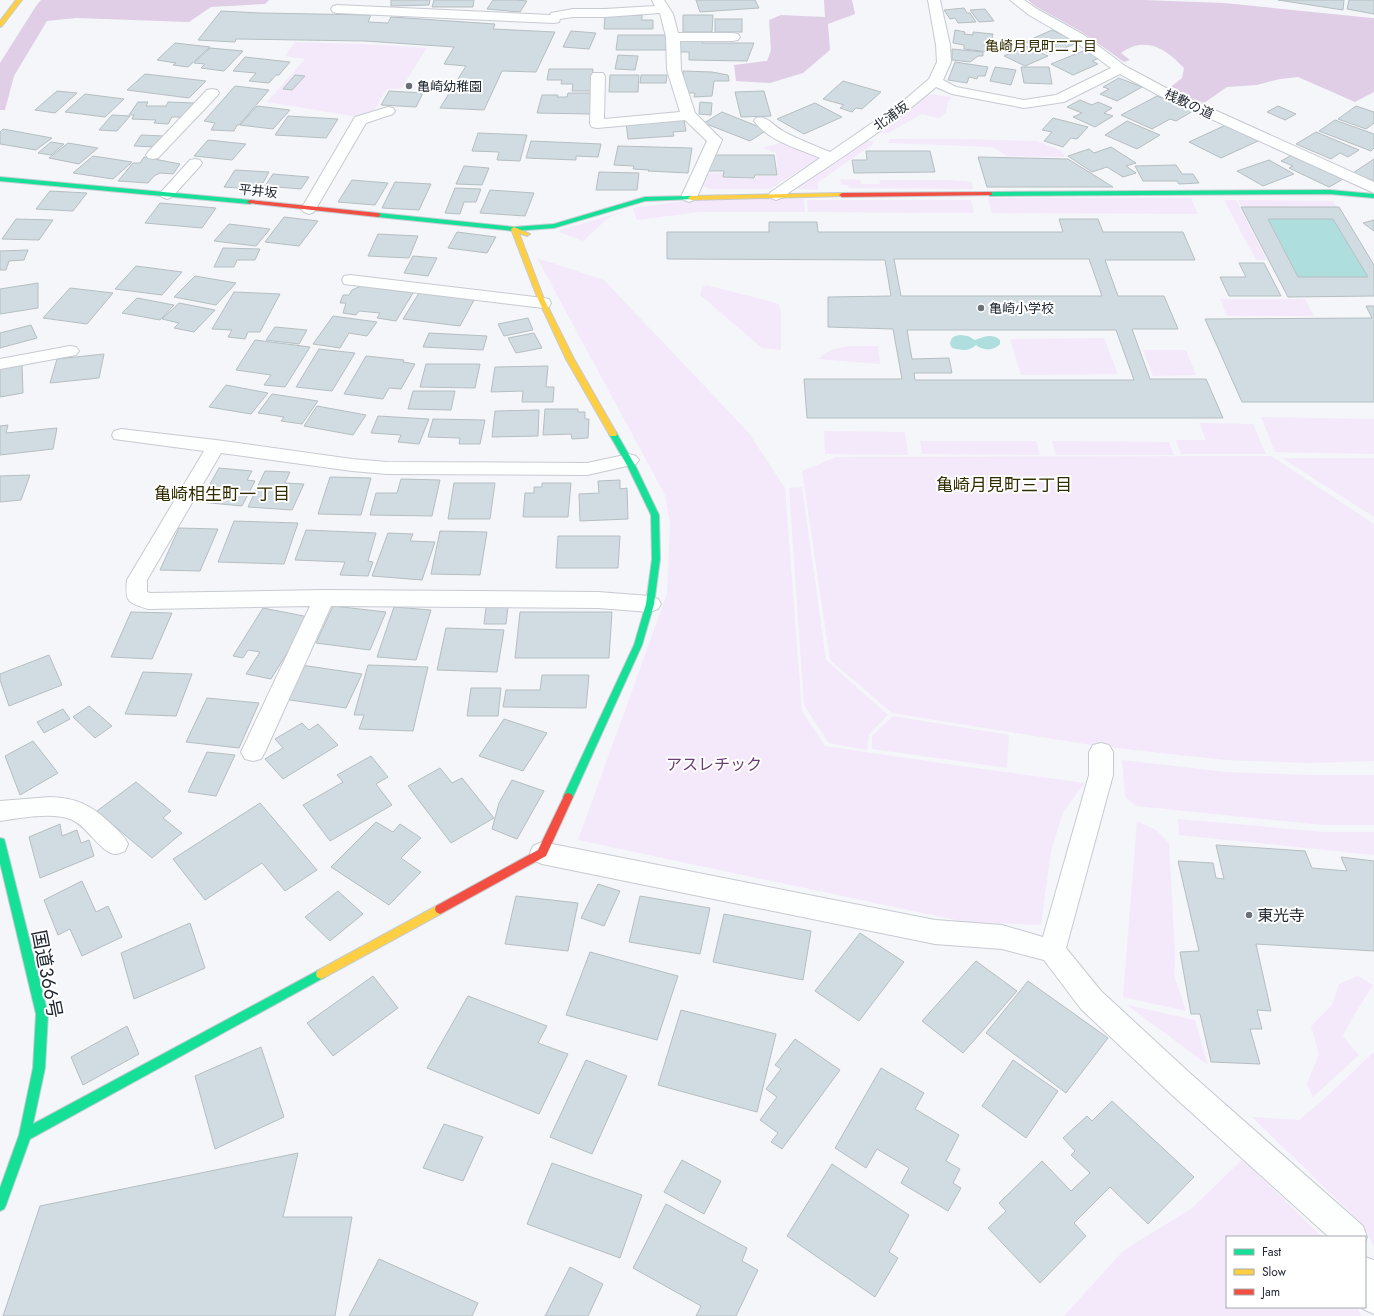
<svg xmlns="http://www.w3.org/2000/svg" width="1374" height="1316" font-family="Jost,'Noto Sans JP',sans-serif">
<rect width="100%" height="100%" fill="#f4f6f9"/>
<g fill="#f4e9fa">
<path d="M295 42 363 44 427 48 401 89H387L373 112 359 117 267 102 305 59 285 56Z"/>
<path d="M931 94 952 97 948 101 946 113 938 118 922 114 888 133H875Z"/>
<path d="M889 139H956L1037 141 1062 151 1065 157 1007 156 993 147 888 143Z"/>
<path d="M864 141H874L872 145 818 182V190L797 189 801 183Z"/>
<path d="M783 142 821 157 770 189H709L701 184 707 173H723V178L755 179 756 176H778L776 153 762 148Z"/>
<path d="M840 179 860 180 861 184H880L879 180H953L972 182 973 189 849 188 848 185H841Z"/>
<path d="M988 198H1191L1198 214 992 213Z"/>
<path d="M700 199H804L805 212H700L637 220 633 208Z"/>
<path d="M807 200H971L974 213 808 212Z"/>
<path d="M1224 200H1236L1267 260H1256Z"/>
<path d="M1238 200 1333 201 1337 207H1242Z"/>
<path d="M625 211 608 218 583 241 557 231Z"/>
<path d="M537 258 604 280 749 433 785 488 802 711 825 746 968 767 1085 783 1063 812 1051 851 1041 925 965 922 578 840 667 594 670 523 665 495Z"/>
<path d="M706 285 769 301 778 304 781 310V350L762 348 700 295 702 288Z"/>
<path d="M1220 299H1305L1314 316H1227Z"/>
<path d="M1104 338 1118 374 1021 375 1010 339Z"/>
<path d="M851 346H878L880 364 818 359C827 350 838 347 851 346Z"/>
<path d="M1143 350H1186L1196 375 1153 376Z"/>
<path d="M1261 417 1374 419V454L1275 452Z"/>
<path d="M1199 423 1253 424 1266 454H1181L1176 440H1206Z"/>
<path d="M824 431 905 432 908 455 825 454Z"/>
<path d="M920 441H1036L1040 455 922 454Z"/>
<path d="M1052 441 1169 442 1174 455H1056Z"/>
<path d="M1271 456 1374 524V761L1308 763 1226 760 1097 746 892 713 830 660 802 471 836 457Z"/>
<path d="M1282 458H1374V517Z"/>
<path d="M802 487 826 660 888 715 869 734 867 750 829 743 804 705 789 488Z"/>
<path d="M893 716 1009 735 1007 768 872 749V736Z"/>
<path d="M1122 760 1227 772 1309 775H1374V825H1322L1136 806 1125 796Z"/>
<path d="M1178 819 1325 832H1374V855L1179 835Z"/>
<path d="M1137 821 1156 830 1169 843 1175 952 1174 975 1186 1011 1123 997Z"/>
<path d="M1358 976 1373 985C1363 1002 1351 1017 1343 1036L1359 1055 1313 1097 1307 1084 1319 1054 1311 1026 1332 1005 1339 984Z"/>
<path d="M1127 1005 1195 1020 1208 1065Z"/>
<path d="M1374 1052V1246L1362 1224 1252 1117 1299 1120 1324 1099Z"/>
<path d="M1243 1159 1322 1237H1227V1307H1358L1361 1316H1064L1123 1251 1192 1208Z"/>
</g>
<g fill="#dfcee6">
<path d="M41 0H269L265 4 211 7 189 22 76 18 47 21 14 76 5 110H0V63L36 6Z"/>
<path d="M824 0H852L855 14 828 24 830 50 803 73 770 83 736 81 734 65 767 61 771 50 769 20 781 15 825 17Z"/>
<path d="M1028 0H1143L1224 3 1372 18H1374V92L1355 102 1298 77 1280 79 1257 85 1227 87 1204 103 1168 89 1182 78 1184 68C1166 49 1146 35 1121 53L1130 60 1124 62 1082 32 1035 6Z"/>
</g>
<g fill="#aedede">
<path d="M1268 219H1333L1368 277H1298Z"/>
<path d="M960 335 968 336 975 340C985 337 991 333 1000 340V344C994 351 983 351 976 345 969 352 961 350 952 348L950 344C951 337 954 336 960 335Z"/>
</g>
<g fill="#d0dce1" stroke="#b6bec2" fill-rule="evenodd">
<path d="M391 0H430L429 5 391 6Z"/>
<path d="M434 0H474L473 7H432Z"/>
<path d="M493 0H516L527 1 520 12 487 9Z"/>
<path d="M696 0H755L759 8 700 12Z"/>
<path d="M1278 0H1344L1343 10Z"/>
<path d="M1349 0H1374V14L1347 9Z"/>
<path d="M964 8 967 13H970L976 22 958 23 955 18 950 19 944 10Z"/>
<path d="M985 9 994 21 979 22 970 10Z"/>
<path d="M221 11 260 13 371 15 368 22 388 23 391 17 495 24 493 29 555 32 536 72 502 71 484 110 440 108 466 66 444 64 454 47 365 41 236 39 235 42 198 40Z"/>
<path d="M642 15V20H653V29H604L605 16Z"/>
<path d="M683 15H713L712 32H683Z"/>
<rect x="715" y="19" width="27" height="13"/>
<path d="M955 30 965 32 964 34 973 35V32L993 34 989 52 964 49V45L953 43Z"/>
<path d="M1052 30 1079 42 1051 54 1025 42Z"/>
<path d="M571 31 596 33 589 49 563 47Z"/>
<path d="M618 35H667L666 50H616Z"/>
<path d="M680 41H703L702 43H754L747 61 689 60V52H679Z"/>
<path d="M175 43 210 47 188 67 173 65 176 63 157 60Z"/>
<path d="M1026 46 1048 56 1025 66 1004 56Z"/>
<path d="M210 48 243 51 224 71 201 68 205 64 194 63Z"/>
<path d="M952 49 983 52V56H978L970 62 952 60Z"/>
<path d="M1088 49 1102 57 1092 61 1098 64 1073 75 1051 64Z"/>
<path d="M618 55 638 56 635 70 615 69Z"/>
<path d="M245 57 290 62 279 75H276L269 83 249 81 256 73 233 71Z"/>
<path d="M955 62 988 67 985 76H978L977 79 969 77 967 83 948 80Z"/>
<path d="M995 67 1016 70 1011 85 990 81Z"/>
<path d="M1021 67H1049L1052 84 1024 83Z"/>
<path d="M549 69H593L591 91H572L573 84H561L562 80H547Z"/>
<path d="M683 71 712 72 728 75 729 81H714L712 96 694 97 695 93H685Z"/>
<path d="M145 74 206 81 189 98 127 90Z"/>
<path d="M295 75 305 76 292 90 283 89Z"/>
<path d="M610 75H639L638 92H609Z"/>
<path d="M641 75H667L666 83H640Z"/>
<path d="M1119 78 1142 87 1117 101 1100 94 1109 89 1103 87Z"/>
<path d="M843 81 881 92 862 109 856 108 852 112 840 108 844 105 823 99Z"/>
<path d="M235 86 269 90 239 125H237L234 131 211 130 215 123 204 121Z"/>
<path d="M57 91 77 93 55 113 35 110Z"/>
<path d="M389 91 423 93 416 107 381 105Z"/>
<path d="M764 91 771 116 741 117 735 92Z"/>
<path d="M568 93H594L591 114 537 113 542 95H558L557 97H567Z"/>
<path d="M85 94 124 99 105 117 65 112Z"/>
<path d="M1157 96 1193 111 1176 121 1170 119 1152 129 1121 115Z"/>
<path d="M1080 100 1092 105 1098 102 1112 108 1104 113 1113 116 1095 127 1073 117 1082 113 1067 107Z"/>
<path d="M138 102H148L146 106H166L168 102 194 103 185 117H172L168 124 154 123 156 120 132 119 134 115H129Z"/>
<path d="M700 102 712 103 711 115 699 114Z"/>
<path d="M815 103 842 117 804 134 777 119Z"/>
<path d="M257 106 290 110 273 129 240 125Z"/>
<path d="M1278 106 1296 114 1285 120 1267 112Z"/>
<path d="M1356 106 1374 112V123L1366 129 1338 119Z"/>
<path d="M722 112 767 130 750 141 704 123Z"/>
<path d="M112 115 130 116 117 131 99 130Z"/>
<path d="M288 116 338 119 326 138 275 135Z"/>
<path d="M1053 118 1088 127 1077 139 1071 138 1063 147 1044 141 1052 132 1042 130Z"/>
<path d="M684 120 686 131 673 132 674 136 628 139 626 123Z"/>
<path d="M1335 120 1374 134V148L1371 151 1319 131Z"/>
<path d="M1127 121 1160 135 1137 149 1105 135Z"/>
<path d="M1228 124 1260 140 1221 158 1189 142Z"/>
<path d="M3 129 52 138 36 150 0 144V132Z"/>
<path d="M1316 132 1359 150 1348 157 1340 153 1331 159 1296 144Z"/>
<path d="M478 133 527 135 520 161 497 160 499 152 472 151Z"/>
<path d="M141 135 164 136 157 147 134 146Z"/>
<path d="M208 140 246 144 232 160 194 156Z"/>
<path d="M531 141 601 144 598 157 576 156V160L526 158Z"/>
<path d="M51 142 64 144 51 155 38 153Z"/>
<path d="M68 143 98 148 79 164 49 158Z"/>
<path d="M618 146 692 148 688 173 648 171 649 170 633 169 634 166 614 165Z"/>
<path d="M1111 147 1136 163 1126 166 1136 173 1123 177 1107 167 1092 172 1068 156 1089 149 1094 153Z"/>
<path d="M866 151H930L935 172 854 173 852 160H867Z"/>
<path d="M1294 154 1345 178 1329 187 1289 168 1293 166 1281 161Z"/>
<path d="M714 155H774L777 175H755L754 178 723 177 724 171H706Z"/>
<path d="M93 156 132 162 113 179 73 173Z"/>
<path d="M144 157 180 164 173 174 160 173 154 176 148 183 118 181 133 163H140Z"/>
<path d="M978 157 1068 159 1113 187H987Z"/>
<path d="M1374 159V181L1353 173Z"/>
<path d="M1269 160 1294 174 1263 186 1237 171Z"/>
<path d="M1176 165 1182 174H1193L1199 183 1179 184 1177 181H1143L1135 166Z"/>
<path d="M464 166 489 168 482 185 456 184Z"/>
<path d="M235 170 269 172 263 183H255L251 189 224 187Z"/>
<path d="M599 172 639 173 637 190H596Z"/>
<path d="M273 174 309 177 301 189 265 186Z"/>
<path d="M352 180 388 183 375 205 338 202Z"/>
<path d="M395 182 431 184 419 210 382 208Z"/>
<path d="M455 188 481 189 476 202H464L460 214 445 213Z"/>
<path d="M490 190 534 193 525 216 480 213Z"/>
<path d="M50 191 87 193 73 211 36 209Z"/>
<path d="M160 203 216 208 202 228 145 223Z"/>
<path d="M1241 207H1339L1374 265V296L1288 297ZM1268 219H1333L1368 277H1298Z"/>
<path d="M284 217 318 221 299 246 265 242Z"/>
<path d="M16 219 53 220 39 240 2 239Z"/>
<path d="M1059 219H1098L1103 232H1183L1195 260H1105L1118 296H1164L1178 329H1132L1150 379H1206L1223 418H807L804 379H902L893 329 828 327V297L891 296 885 260 667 259V232H769V222H817L818 232H1063ZM894 259H1089L1102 296H901ZM907 330H1116L1134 380H915L914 373H952L949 358 912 359Z"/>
<path d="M1374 220V231L1363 223Z"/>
<path d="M229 224 270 229 256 246 214 241Z"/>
<path d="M457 232 496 237 487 253 448 248Z"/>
<path d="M378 234 418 236 409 258 368 256Z"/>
<path d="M223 248 260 249 255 260H237L234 267H214Z"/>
<path d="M28 250 24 260 9 261 6 270H0V251Z"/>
<path d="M413 256 437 258 428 276 404 273Z"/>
<path d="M1239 263H1264L1281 296H1229L1220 277H1246Z"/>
<path d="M136 266 182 272 162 295 115 289Z"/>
<path d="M195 276 236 283 216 305 174 297Z"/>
<path d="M38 283V308L0 314V289Z"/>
<path d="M361 286 413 293 396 321 377 318 380 313 359 311 356 315 343 313 346 303H340L343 295H349L352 290Z"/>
<path d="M70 288 113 293 87 324 43 318Z"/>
<path d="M234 292 280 294 260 332H248L245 339 228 337 232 330 212 329Z"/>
<path d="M419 293 474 300 460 326 403 319Z"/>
<path d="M137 298 174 305 160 320 122 313Z"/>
<path d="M179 303 215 310 194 332 174 328 179 323 162 319Z"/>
<path d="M1366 306H1374V402H1242L1205 319 1372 318Z"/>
<path d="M333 316 377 322 367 336 349 333 340 348 313 344Z"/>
<path d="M528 318 533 330 504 336 498 324Z"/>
<path d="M31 325 37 338 0 348V333Z"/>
<path d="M275 327 307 330 299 344 266 340Z"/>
<path d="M429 333 487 336 483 350 423 347Z"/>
<path d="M534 333 542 348 516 353 508 338Z"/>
<path d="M255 340 310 347 285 387 264 385 271 375 236 370Z"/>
<path d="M319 349 355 353 332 391 296 387Z"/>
<path d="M104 354 99 378 50 383 57 359Z"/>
<path d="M366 356 404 360 403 362 415 364 401 389 389 388 383 399 344 394Z"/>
<path d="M426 364H480L475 388 420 387Z"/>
<path d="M22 365 23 393 0 397V369Z"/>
<path d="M548 366 546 387H554L553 402H522L523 391 491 392 495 367Z"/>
<path d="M226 385 268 393 251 414 209 407Z"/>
<path d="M413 391H455L451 410 408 409Z"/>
<path d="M272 394 318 401 302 424 281 421 284 417 258 413Z"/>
<path d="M317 406 366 415 353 435 304 426Z"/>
<path d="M545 409H578V412H585V419H589L588 438 572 439 571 434 543 435Z"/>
<path d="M539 410 538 436 492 437 495 411Z"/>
<path d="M378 416 429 419 419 444 398 442 401 435 371 433Z"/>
<path d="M433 419 485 420 480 444H459L460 438 428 437Z"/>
<path d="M8 425 6 433 57 428 53 449 0 455V426Z"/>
<path d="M219 468 252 471 247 480 255 481 242 506 200 502Z"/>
<path d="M265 471 290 472 285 483 304 484 292 510 248 507Z"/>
<path d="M30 475 21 500 0 502V476Z"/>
<path d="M330 477 371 478 361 515 318 514Z"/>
<path d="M401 479 440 480 432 516 370 515 376 493H397Z"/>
<path d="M620 480V489L627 488 628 519 580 521 579 494 599 493 598 481Z"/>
<path d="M454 483H495L490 519H448Z"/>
<path d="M542 483H571L568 517H523L525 493H534V487H542Z"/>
<path d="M234 521 298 523 284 564 218 562Z"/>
<path d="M179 528 218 529 200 571 160 570Z"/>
<path d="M306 530 376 533 368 561 373 562 368 576 340 575 345 562 295 560Z"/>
<path d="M440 531 487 532 480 575 431 574Z"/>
<path d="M388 533 413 534 410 541 435 542 422 580 372 576Z"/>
<path d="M558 536H620L618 568H556Z"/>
<path d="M333 606 386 612 370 650 316 643Z"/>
<path d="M394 607 431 610 416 660 377 657Z"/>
<path d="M486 607H508L506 624H484Z"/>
<path d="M263 608 309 617 271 679 246 674 260 652 248 650 243 658 233 656Z"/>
<path d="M131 612 172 613 152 659 111 657Z"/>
<path d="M520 612H612L609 658H515Z"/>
<path d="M446 628 504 630 497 672 437 670Z"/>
<path d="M49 655 62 685 9 706 0 680V674Z"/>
<path d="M301 665 362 674 346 708 283 699Z"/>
<path d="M368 665 428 667 413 731 359 729 364 715H354Z"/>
<path d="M143 672 192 674 176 716 125 714Z"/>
<path d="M542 675H589L586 708 503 707 506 690H540Z"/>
<path d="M471 688H501L498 716H467Z"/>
<path d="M207 698 259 703 239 748 186 742Z"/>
<path d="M89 706 112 726 95 738 73 717Z"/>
<path d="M63 709 70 719 44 733 37 722Z"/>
<path d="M504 719 547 733 523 771 479 756Z"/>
<path d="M302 723 309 730 318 724 338 745 283 779 265 759 283 748 275 739Z"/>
<path d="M33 741 58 773 20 795 5 756Z"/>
<path d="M207 752 235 755 216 796 188 792Z"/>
<path d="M371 756 388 777 376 784 392 805 330 841 303 805 343 782 337 775Z"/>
<path d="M440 768 452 783 462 778 494 818 451 843 408 786Z"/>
<path d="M512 780 544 791 517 839 492 829 499 803Z"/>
<path d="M136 782 171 811 163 818 182 833 152 858 97 811Z"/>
<path d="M260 803 317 870 285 891 262 863 205 900 173 859Z"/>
<path d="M376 822 393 832 400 824 421 838 401 858 421 872 389 905 331 867Z"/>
<path d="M60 824 62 836 77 830 81 843 89 840 94 856 40 878 29 837Z"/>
<path d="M1216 845 1305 851 1312 868 1347 871 1341 857 1374 861V951L1256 944 1271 1011 1257 1010 1262 1029H1250L1260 1064 1211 1062 1200 1014H1191L1180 952 1199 951 1178 861 1213 863 1216 878 1224 879Z"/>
<path d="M82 881 96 912 108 906 122 937 82 956 70 929 58 935 44 900Z"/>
<path d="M598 884 620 891 604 926 581 918Z"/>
<path d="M338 891 363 914 330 941 305 917Z"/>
<path d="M516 896 578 903 568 951 505 944Z"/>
<path d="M640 896 710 908 700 954 629 942Z"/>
<path d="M724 914 811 931 803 980 713 962Z"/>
<path d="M190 923 205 968 134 999 121 953Z"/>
<path d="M860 933 904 962 859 1021 815 991Z"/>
<path d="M590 952 678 976 657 1040 566 1015Z"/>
<path d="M976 961 1017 991 963 1053 922 1021Z"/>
<path d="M373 976 398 1008 333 1056 307 1023Z"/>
<path d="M1028 981 1108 1038 1066 1093 986 1033Z"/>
<path d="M468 996 547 1026 538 1043 568 1054 539 1114 427 1068Z"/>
<path d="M681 1010 776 1034 757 1112 658 1085Z"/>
<path d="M127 1026 139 1054 83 1085 71 1057Z"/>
<path d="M795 1039 840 1070 782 1149 771 1142 778 1133 760 1120 777 1097 766 1089 781 1069 775 1065Z"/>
<path d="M261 1047 284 1117 215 1149 195 1076Z"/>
<path d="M586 1060 627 1076 592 1154 550 1137Z"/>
<path d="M1013 1060 1058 1091 1026 1138 982 1106Z"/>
<path d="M881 1068 924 1093 915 1109 959 1135 946 1161 960 1169 953 1183 961 1188 948 1211 901 1183 909 1168 877 1149 866 1168 835 1148Z"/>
<path d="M1112 1101 1194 1177 1148 1224 1110 1187 1074 1223 1086 1236 1040 1283 988 1228 1006 1211 999 1203 1042 1161 1071 1191 1090 1173 1071 1155 1075 1151 1063 1138 1087 1116 1092 1121Z"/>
<path d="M444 1124 483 1137 463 1181 423 1168Z"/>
<path d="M298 1153 283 1217H352L335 1316H3L40 1206Z"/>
<path d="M682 1160 721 1181 704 1214 664 1192Z"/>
<path d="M552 1163 642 1195 620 1258 527 1224Z"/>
<path d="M832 1164 909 1215 889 1252 898 1258 875 1297 787 1236Z"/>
<path d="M666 1204 747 1248 742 1261 758 1270 736 1316H696L701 1306 633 1268Z"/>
<path d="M379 1259 478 1303 472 1316H349Z"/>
<path d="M570 1267 603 1284 588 1316H545Z"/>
</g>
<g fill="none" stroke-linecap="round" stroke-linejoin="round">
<defs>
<g id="lane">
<path d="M212 89 217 90 219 93 217 96 158 158 153 159 148 158 146 155 148 152 207 90Z"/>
<path d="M350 275 543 298 549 299 551 303 549 307 543 308 344 284 342 280 344 276Z"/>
<path d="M50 797C77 798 91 805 110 823 117 830 124 835 128 844L125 851C122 852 118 854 116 854 101 854 86 824 70 819 51 812 20 818 0 821V801Z"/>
</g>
<g id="street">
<path d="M652 0H664L673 14 678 33H733L738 34 740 37 738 40 733 41H680L681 70 695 113 722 140 697 197 694 200 689 202 684 200 681 197 707 141 685 120 597 128 592 127 590 124 591 76 593 73H603L605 76 604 119 680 112 667 70 666 37 660 13 605 17H573L560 19 559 22 554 23 337 13 333 12 331 9 333 6 337 5 550 15 551 13 573 9H605L655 6Z"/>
<path d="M928 0H940L950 45 951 62 943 80 956 87 1024 100 1056 95 1111 68 1074 41 1029 15 1010 0H1024L1037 9 1084 35 1125 66 1168 89 1374 182V193L1158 95 1120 74 1064 102 1024 108 952 94 936 87C888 129 834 162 781 198L776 200 771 198 768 195 771 192 820 158C799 149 768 141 754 121L756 118C768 115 773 126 783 131 797 139 814 145 830 152L901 103 929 79 937 62 936 45Z"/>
<path d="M388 107 393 108 395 111 393 114 366 123 314 212 309 214 304 212 301 209 355 117Z"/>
<path d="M195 159 200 160 202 163 200 166 172 197 167 199 162 197 159 194 162 191 190 160Z"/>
<path d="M70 346 76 347 79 351 76 355 0 369V359Z"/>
<path d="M121 429 216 440 352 459 387 462 587 463 629 454 636 456 639 460 636 464 587 475 387 474 352 471 221 453 147 580V592L150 593 324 590 598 592 650 596 658 599 661 604 658 609 650 612 598 608 331 606 265 752 261 759 253 761 245 759 241 752 310 606 148 609C127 602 125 602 127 580L204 451 114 439 112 435 114 431Z"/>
<path d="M1101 743 1109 745 1113 752V775L1066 948 1101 991 1192 1075 1363 1226 1367 1237 1365 1242V1237H1329L1172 1095 1081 1009 1044 960 1002 949 935 944 542 864 533 860 530 853 533 846 542 842 935 920 1002 925 1043 937 1089 775V752L1093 745Z"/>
<path d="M1365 1257 1374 1260V1314L1363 1309 1362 1307H1365Z"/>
</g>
<g id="fast">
<path d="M0 177 250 200 253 202 250 204 0 181Z"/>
<path d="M1330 190 1374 194V198L1330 194 990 196 987 194 990 192Z"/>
<path d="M691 196 693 197V199L645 201 554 228 514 231 378 217 375 215 378 213 514 227 554 224 645 197Z"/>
<path d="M610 432H616L617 434 636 467 659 515 660 559 654 604 642 645 573 797 571 800 568 801 565 800 563 797 634 645 646 604 652 559 651 515 628 467 609 434Z"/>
<path d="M0 838 4 839 5 842 48 1014 45 1068 33 1124 317 971 321 969 325 971 326 974 325 977 30 1139 6 1205 4 1209 0 1211V1188L19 1135 33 1068 36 1014 0 863Z"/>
</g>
<g id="slow">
<path d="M16 0H22L2 26 0 27V21Z"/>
<path d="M842 193 845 195 844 196 691 200 688 198 691 196Z"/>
<path d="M514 227 530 234 527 236 519 233 544 299 574 359 617 434 616 436H610L609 434 566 359 538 299 511 229Z"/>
<path d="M440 904 444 906 445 909 444 912 325 977 321 979 317 977 316 974 317 971Z"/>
</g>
<g id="jam">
<path d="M990 192 992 193V195L842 197 839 195 842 193Z"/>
<path d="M250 200 378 213 381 215 378 217 248 203 247 202Z"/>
<path d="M568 793 571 794 573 797 546 856 444 912 440 914 436 912 435 909 436 906 538 850 565 794Z"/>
</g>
</defs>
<use href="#lane" stroke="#c6cbd1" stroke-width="2"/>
<use href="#street" stroke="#c6cbd1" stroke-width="2"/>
<use href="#fast" stroke="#c6cbd1" stroke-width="2"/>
<use href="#slow" stroke="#c6cbd1" stroke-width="2"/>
<use href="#jam" stroke="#c6cbd1" stroke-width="2"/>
<use href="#lane" fill="#fdfefe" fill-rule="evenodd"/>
<use href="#street" fill="#fdfefe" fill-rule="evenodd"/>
<use href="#fast" fill="#16e098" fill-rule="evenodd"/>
<use href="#slow" fill="#ffcf43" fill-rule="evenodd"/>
<use href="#jam" fill="#f24e42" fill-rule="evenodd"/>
</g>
<g fill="#6a7078" stroke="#fff" stroke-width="1.5">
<circle cx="409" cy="86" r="4"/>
<circle cx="981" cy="308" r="4"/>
<circle cx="1249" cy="915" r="4"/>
</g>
<g text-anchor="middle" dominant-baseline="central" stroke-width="4" stroke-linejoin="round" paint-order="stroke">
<g font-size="13" fill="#202832" stroke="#fff" text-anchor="start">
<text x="417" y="86">亀崎幼稚園</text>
<text x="989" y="308">亀崎小学校</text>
</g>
<g font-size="13" fill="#202832" stroke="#fff">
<text transform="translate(1189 104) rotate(25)">桟敷の道</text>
<text transform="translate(891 116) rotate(-36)">北浦坂</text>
<text transform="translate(258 191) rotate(6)">平井坂</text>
</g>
<g font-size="14" fill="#322c01" stroke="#fff">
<text x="1041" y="46">亀崎月見町二丁目</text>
</g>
<g font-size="16" fill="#683e74" stroke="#fff">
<text x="714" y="764">アスレチック</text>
</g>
<g font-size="16" fill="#202832" stroke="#fff" text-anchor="start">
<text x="1257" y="915">東光寺</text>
</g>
<g font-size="17" fill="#322c01" stroke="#fff">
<text x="1004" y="485">亀崎月見町三丁目</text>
<text x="222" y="494">亀崎相生町一丁目</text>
</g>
<g font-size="19" fill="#202832" stroke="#fff">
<text transform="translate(47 974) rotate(79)">国道366号</text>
</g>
</g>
<rect x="1226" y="1236" width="140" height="72" fill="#ffffff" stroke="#a6a9ad"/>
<rect x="1234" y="1249" width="20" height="6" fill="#16e098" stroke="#a6a9ad"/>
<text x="1262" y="1256" font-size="12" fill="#202832">Fast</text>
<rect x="1234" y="1269" width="20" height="6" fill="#ffcf43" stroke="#a6a9ad"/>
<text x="1262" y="1276" font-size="12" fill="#202832">Slow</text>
<rect x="1234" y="1289" width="20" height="6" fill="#f24e42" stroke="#a6a9ad"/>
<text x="1262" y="1296" font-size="12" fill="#202832">Jam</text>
</svg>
